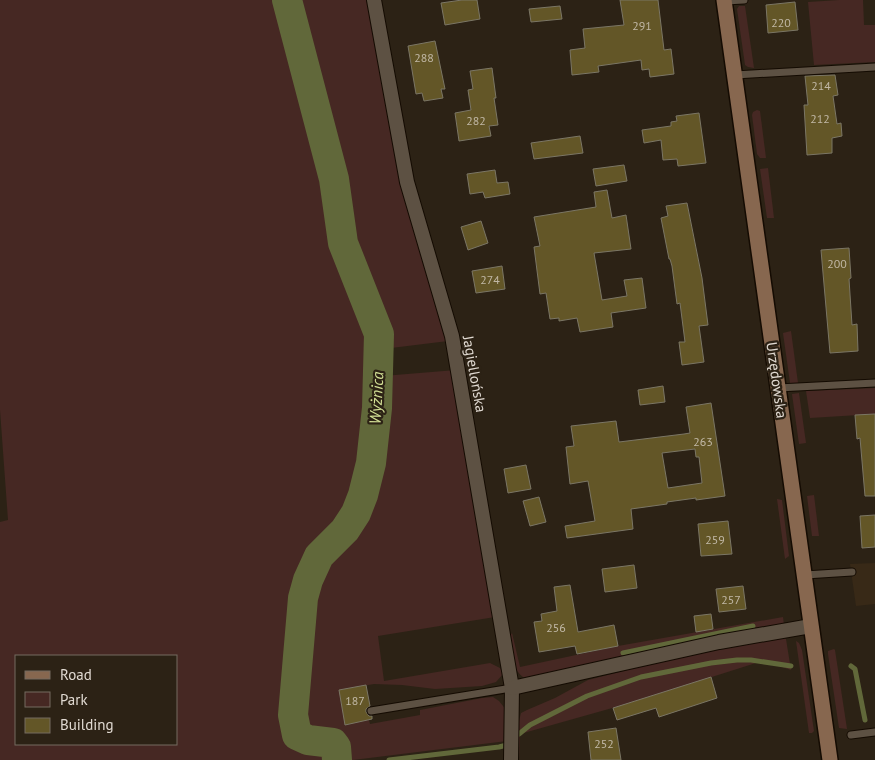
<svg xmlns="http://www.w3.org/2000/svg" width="875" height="760" font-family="'PT Sans',sans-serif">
<rect width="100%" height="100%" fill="#2c2215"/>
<path fill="#382917" d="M875 563V604L856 606 850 564Z"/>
<g fill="#462823" fill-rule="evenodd">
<path d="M0 0H368L448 341 383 349V376L456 370 495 617 378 636 384 681 490 663 500 668 503 674 496 682 482 686 435 689 402 685 374 684 340 690 345 724 369 720 370 724 420 715V710L482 698 493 697 499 701 507 711V741L353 760H0V522L8 520 0 410ZM16 656H176V744H16Z"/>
<path d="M839 0H863L864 25H875V62L814 65 808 2Z"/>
<path d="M739 6H745L754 68 748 67 745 65 737 9Z"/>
<path d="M757 110 760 111 766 158H760L757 154 752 115 753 112Z"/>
<path d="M768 168 774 218H767L760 169Z"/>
<path d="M791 331 798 383H790L783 333Z"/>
<path d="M875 388V414L810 418 806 391Z"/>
<path d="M799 393 806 443 799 444 792 394Z"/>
<path d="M814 495 819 536H812L807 496Z"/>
<path d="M777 499 782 500 789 556 785 559Z"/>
<path d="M783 617 784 625 528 680C511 672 512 654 509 638L512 633 520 667 618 646Z"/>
<path d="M784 638 786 639 791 670 776 665 759 662 630 703 520 734 519 760H517L519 721 521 713 527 710 555 698 588 680 725 645Z"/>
<path d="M796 641 799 643 802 650 814 731 812 733H809Z"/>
<path d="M834 649 835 650 847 729 839 728 828 654V651Z"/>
</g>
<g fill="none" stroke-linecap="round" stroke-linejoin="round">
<g stroke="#61683a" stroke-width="5">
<path d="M623 653 753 626"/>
<path d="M851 666 855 669 865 720"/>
<path d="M519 734 530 725 587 696 641 677 711 663 737 660H751L791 666"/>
<path d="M389 760 499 747 507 745"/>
</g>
<path stroke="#61683a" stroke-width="30" d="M287 0 334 179 343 243 379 334 377 408 371 463 363 495 356 513 345 530 319 556 308 580 303 598 293 715 297 735 308 740 333 743 336 747 337 760"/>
</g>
<g fill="#635627" stroke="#7b7665" fill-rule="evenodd">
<path d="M462 0H477L480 19 445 25 441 3Z"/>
<path d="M620 0H658L664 50 671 49 674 74 650 77 649 69 642 70 641 60 598 66 599 72 572 75 570 50 585 48 583 29 624 25Z"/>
<path d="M795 2 798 30 768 33 766 5Z"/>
<path d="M560 6 562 19 531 22 529 9Z"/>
<path d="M435 41 445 89H441L443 98 424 101 422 93 416 94 408 46Z"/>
<path d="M492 68 496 98H494L498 125 489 126 491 136 459 141 455 113 471 110 468 90 473 89 470 71Z"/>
<path d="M835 75 838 95 833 96 837 124 841 123 842 136 832 138V153L807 155 804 105H808L805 76Z"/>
<path d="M699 113 706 163 678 166 677 159 663 160 661 140 644 143 642 130 671 126V122L677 121 676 116Z"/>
<path d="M580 136 583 153 534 159 531 143Z"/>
<path d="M624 165 627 181 596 186 593 169Z"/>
<path d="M495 170 497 183 508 182 510 194 485 198 483 192 470 194 467 174Z"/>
<path d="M607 190 612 218 626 215 631 249 594 253 602 300 627 296 624 280 642 278 646 308 611 313 613 327 580 332 577 318 559 321V318L550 319 546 293 540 294 534 247 540 246 534 217 596 207 594 192Z"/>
<path d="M687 203 702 278 708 325 699 326 704 362 682 365 679 342H685L680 303 677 304 672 266 670 259H669L661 218 668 216 666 206Z"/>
<path d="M481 221 488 243 468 250 461 227Z"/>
<path d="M849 248 851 278 849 279 852 325 857 324 858 351 830 353 821 250Z"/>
<path d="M502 266 505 289 476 293 472 271Z"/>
<path d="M663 386 665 402 640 405 638 390Z"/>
<path d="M711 403 725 496 696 500V498L667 502V504L631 509 633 529 567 538 565 526 595 521 588 481 570 484 566 447 574 446 571 426 616 421 619 442 684 434 690 433 686 407ZM695 449 696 457H699L702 483 668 488 662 453Z"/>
<path d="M875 414V496H865L860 438 857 439 855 415Z"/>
<path d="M526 465 531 489 508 493 504 469Z"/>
<path d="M539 497 546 522 530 526 523 501Z"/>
<path d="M875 515V547L862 548 860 516Z"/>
<path d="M728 521 732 554 701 556 698 524Z"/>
<path d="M634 565 637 588 605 592 602 569Z"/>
<path d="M570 585 578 632 614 625 618 646 577 654 575 646 539 652 534 622 542 621 541 614 557 611 554 587Z"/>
<path d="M743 586 746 609 719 612 716 589Z"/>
<path d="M711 614 713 629 696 632 694 616Z"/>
<path d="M711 677 717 698 659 717 656 708 617 720 613 708Z"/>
<path d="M366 685 370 706 366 709V712L369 716H372V719L345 725 339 690Z"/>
<path d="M616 728 621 760H591L588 732Z"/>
</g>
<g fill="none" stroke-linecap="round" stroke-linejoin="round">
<defs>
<g id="lane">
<path d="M725 1 744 0"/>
<path d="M735 75 875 67"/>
<path d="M778 388 875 383"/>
<path d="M805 575 852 572"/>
<path d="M371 711 512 688"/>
<path d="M851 735 875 732"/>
</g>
<g id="street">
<path d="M374 0 407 182 452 336 512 688 511 760"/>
<path d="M512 688 719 642 811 626"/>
</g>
<path id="secondary" d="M724 0 830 760"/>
</defs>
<use href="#lane" stroke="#140b02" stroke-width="9"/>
<use href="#street" stroke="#140b02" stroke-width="16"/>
<use href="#secondary" stroke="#140b02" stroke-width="18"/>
<use href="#lane" stroke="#5d5143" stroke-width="7"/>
<use href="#street" stroke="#5d5143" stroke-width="14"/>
<use href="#secondary" stroke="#87674f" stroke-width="15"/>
</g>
<g text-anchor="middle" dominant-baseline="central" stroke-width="4.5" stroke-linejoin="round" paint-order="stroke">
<g font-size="12" fill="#c1b8a6">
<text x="781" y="22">220</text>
<text x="642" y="25">291</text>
<text x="424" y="57">288</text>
<text x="821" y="85">214</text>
<text x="820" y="118">212</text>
<text x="476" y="120">282</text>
<text x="837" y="263">200</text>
<text x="490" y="279">274</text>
<text x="703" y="441">263</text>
<text x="715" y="539">259</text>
<text x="731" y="599">257</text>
<text x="556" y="627">256</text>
<text x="355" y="700">187</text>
<text x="604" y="743">252</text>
</g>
<g font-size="15" fill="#e0d9d1" stroke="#2c2215">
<text transform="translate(475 374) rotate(80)">Jagiellońska</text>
<text transform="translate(777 380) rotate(82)">Urzędowska</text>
</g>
<g font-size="16" font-style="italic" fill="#d5e297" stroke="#2c2215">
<text transform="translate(376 398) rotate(-87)">Wyżnica</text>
</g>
</g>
<rect x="15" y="655" width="162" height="90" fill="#2c2215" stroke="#746b60"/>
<rect x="25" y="671" width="25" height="8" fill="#87674f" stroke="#746b60"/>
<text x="60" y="680" font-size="15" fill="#e0d9d1">Road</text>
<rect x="25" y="692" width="25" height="15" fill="#462823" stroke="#746b60"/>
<text x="60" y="705" font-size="15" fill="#e0d9d1">Park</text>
<rect x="25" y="718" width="25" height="15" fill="#635627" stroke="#746b60"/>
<text x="60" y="730" font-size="15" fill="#e0d9d1">Building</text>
</svg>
